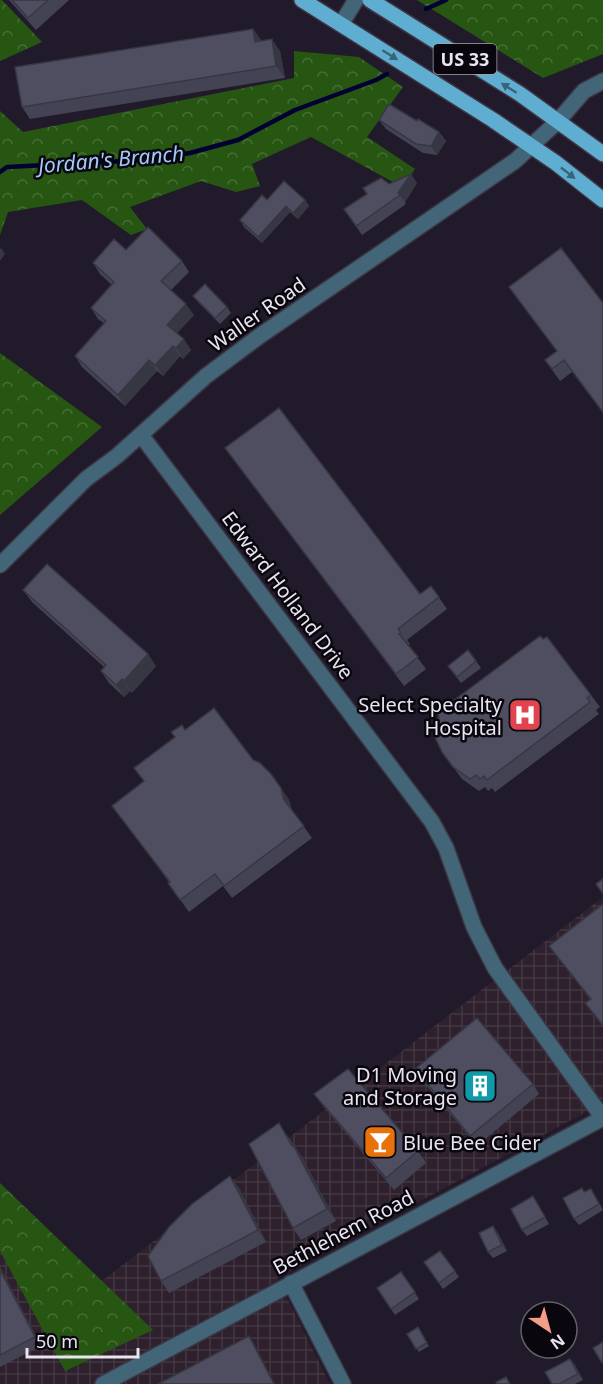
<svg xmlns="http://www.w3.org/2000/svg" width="603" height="1384" font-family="'Noto Sans',sans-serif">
<defs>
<pattern id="industrial-grid" width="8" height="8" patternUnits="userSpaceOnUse" patternTransform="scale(1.5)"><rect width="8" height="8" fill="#2e202c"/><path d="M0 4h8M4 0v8" fill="none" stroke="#423641"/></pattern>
<pattern id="forest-crowns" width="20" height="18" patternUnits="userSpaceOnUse" patternTransform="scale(1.5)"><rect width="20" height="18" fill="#275612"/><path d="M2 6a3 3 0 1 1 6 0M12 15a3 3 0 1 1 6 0" fill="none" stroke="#466e35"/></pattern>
</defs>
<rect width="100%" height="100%" fill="#211a2a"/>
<path fill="url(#industrial-grid)" d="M603 897V1103L277 1278 330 1384H0V1196L99 1283Z"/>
<g fill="url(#forest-crowns)">
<path d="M0 0H2L42 42 0 61Z"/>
<path d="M417 0H603V54L543 78Z"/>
<path d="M294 51 359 57 403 87 367 137 415 169 402 187 311 137 252 164 260 186 236 192 201 181 130 207 147 229 131 235 82 200 8 212 0 235V111L23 132 294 78Z"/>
<path d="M0 353 102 427 0 515Z"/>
<path d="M0 1183 153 1330 65 1371 0 1251Z"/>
</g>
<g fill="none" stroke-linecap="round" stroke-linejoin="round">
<g stroke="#003" stroke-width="4.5">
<path d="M426 9 446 0"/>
<path d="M0 172 7 167 145 160 190 153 238 140 295 110 376 80 387 74"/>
</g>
<defs>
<g id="minor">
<path d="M341 24 356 0"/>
<path d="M141 435 432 822 446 848 474 927 495 968 603 1118"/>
<path d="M0 565 86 479 117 456 206 376 261 335 515 161 558 121 584 91 603 81"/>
<path d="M291 1283 343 1384"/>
<path d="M103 1384 603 1118"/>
</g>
<g id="major">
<path d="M302 0 493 120 556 163 603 200"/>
<path d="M370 0 520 94 603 154"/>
</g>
</defs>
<use href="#minor" stroke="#3d3646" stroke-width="18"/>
<use href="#major" stroke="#3d3646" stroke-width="18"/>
<use href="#minor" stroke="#426677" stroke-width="15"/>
<use href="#major" stroke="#5faed2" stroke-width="15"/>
</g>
<g fill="#444353">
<path d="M9 0H69L36 30Z"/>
<path d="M262 41 280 51 285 78 30 119 22 107Z"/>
<path d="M379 120 417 121 439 132 446 141 437 155 423 153 386 129Z"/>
<path d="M417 183 405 202 406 204 362 235 344 209 389 184Z"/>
<path d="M267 200H305L309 206 298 219 290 212 262 243 244 227 240 220Z"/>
<path d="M126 250 182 261 189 272 171 290 194 315 177 333 191 350 183 359 180 356 163 376 157 371 125 406 82 367 75 356 104 323 98 319 91 308 112 285 100 274 93 263Z"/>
<path d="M509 287 603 303V413L572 372 560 381 545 360 557 351Z"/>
<path d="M193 296 227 307 231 313 220 324 198 302Z"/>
<path d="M225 448 420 594 431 586 447 609 407 640 410 644 408 645 426 669 404 686Z"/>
<path d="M23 590 156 666 132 693 130 691 124 697 109 683 101 671 104 667 32 602Z"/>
<path d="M468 650 481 668 461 683 448 666Z"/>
<path d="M591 695 600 707 596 710 599 714 495 792 492 788 488 791 485 787 479 791 462 779 442 752Z"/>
<path d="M185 730 253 760 271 774 289 800 292 810 312 838 232 898 223 886 189 912 168 883 169 882 112 806 144 781Z"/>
<path d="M603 904V1027L585 1003 590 999 549 946Z"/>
<path d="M415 1069 533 1084 539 1094 477 1146 421 1079Z"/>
<path d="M314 1094 418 1151 426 1163 394 1190 323 1106Z"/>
<path d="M287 1135 302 1157 336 1221 301 1240 293 1228Z"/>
<path d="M239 1188 266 1242 169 1293 161 1281Z"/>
<path d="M585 1192 595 1195 603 1210 579 1225 574 1219Z"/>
<path d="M533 1196 549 1224 527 1236 522 1230Z"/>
<path d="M498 1233 507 1251 493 1258 488 1252Z"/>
<path d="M440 1251 459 1277 443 1289 424 1262Z"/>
<path d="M0 1267 41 1346 0 1367Z"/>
<path d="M401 1272 419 1299 395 1315 377 1288Z"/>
<path d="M418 1327 429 1346 419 1352 407 1334Z"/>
<path d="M570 1359 575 1365 583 1380 575 1384H552Z"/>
</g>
<g fill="#373744">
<path d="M253 29 262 41 255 42Z"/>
<path d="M272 39 280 51 285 78 276 66Z"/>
<path d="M439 132 446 141 437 155 431 146Z"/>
<path d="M411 174 417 183 405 202 398 193Z"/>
<path d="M305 200 309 206 298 219 293 213Z"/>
<path d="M286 206 290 212 262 243 258 237Z"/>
<path d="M1 248 5 254 0 261V249Z"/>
<path d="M186 304 194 315 175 335 167 325Z"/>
<path d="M184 339 191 350 183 359 176 348Z"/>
<path d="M173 346 180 356 163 376 155 365Z"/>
<path d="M149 360 157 371 125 406 118 395Z"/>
<path d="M148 654 156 666 132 693 124 681Z"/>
<path d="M122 679 130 691 124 697 116 685Z"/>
<path d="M281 788 289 800 292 812 284 800Z"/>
<path d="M279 1123 298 1153 293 1145 302 1157 336 1221 327 1209Z"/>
<path d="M230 1176 239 1188 266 1242 258 1230Z"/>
<path d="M493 1226 498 1233 507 1251 502 1245Z"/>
<path d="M0 1267 41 1346 35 1337 0 1270Z"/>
<path d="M249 1336 253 1342 275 1384H274Z"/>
<path d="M570 1359 575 1365 583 1380 578 1374Z"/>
</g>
<g fill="#4f4e61" stroke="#373744" stroke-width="1.5">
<path d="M12 0H48L28 18Z"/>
<path d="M253 29 255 42 272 39 276 66 22 107 15 67Z"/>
<path d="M389 104 417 121 418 119 439 132 431 146 416 144 379 120Z"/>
<path d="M411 174 398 193 400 195 356 226 344 209 367 194 363 188 381 178 389 184Z"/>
<path d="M284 181 305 200 293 213 286 206 258 237 240 220 262 195 267 200Z"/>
<path d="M148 227 182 261 161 281 186 304 167 325 184 339 176 348 173 346 155 365 149 360 118 395 75 356 106 321 91 308 114 282 93 263 114 239 126 250Z"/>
<path d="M561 248 603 303V412L564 360 552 369 545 360 557 351 509 287Z"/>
<path d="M205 284 227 307 215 318 193 296Z"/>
<path d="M279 408 420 594 431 586 439 597 398 629 401 633 399 634 418 657 396 674 225 448Z"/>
<path d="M47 564 148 654 124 681 122 679 116 685 101 671 106 665 23 590Z"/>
<path d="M540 636 543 639 547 637 591 695 587 698 590 702 487 780 484 776 480 779 476 775 470 779 453 767 442 752 434 735 439 725 435 721 439 717 437 713Z"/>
<path d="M468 650 476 661 457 677 448 666Z"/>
<path d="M214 708 253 760 260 763 271 774 281 788 284 800 304 826 224 886 215 874 180 900 168 883 170 882 112 806 144 781 134 768 175 737 171 732 182 725 185 730Z"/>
<path d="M603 879V894L596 884Z"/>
<path d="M603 904V1025L585 1003 591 999 549 946Z"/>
<path d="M477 1018 533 1084 470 1136 415 1069Z"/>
<path d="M348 1069 418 1151 386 1178 314 1094Z"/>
<path d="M279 1123 292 1146 293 1145 327 1209 293 1228 249 1144Z"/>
<path d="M230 1176 258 1230 161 1281 148 1256 169 1227 192 1204Z"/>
<path d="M582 1188 584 1192 591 1189 599 1204 574 1219 563 1198Z"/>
<path d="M533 1196 545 1217 522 1230 511 1209Z"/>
<path d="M493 1226 502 1245 488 1252 479 1233Z"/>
<path d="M440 1251 455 1271 439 1283 424 1262Z"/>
<path d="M0 1270 35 1337 0 1355Z"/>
<path d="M401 1272 415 1292 391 1309 377 1288Z"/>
<path d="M418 1327 427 1343 416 1349 407 1334Z"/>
<path d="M249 1336 274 1384H158Z"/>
<path d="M603 1342V1362L602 1363 593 1348Z"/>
<path d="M570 1359 578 1374 559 1384H552L545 1372Z"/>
<path d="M506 1377 510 1384H497L496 1382Z"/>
</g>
<defs><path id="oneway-solid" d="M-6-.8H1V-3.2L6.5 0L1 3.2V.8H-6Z" transform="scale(1.5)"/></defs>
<g fill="#386379">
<use href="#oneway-solid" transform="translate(390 55) rotate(32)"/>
<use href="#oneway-solid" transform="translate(509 88) rotate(-148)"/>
<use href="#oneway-solid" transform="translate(568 173) rotate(38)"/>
</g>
<defs>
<symbol id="hospital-square" viewBox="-11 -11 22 22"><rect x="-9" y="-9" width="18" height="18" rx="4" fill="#e0444e" stroke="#09070d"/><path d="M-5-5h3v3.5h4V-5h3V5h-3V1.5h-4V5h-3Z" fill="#fff"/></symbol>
<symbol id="building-square" viewBox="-11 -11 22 22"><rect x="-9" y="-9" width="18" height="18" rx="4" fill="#0f9aa8" stroke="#09070d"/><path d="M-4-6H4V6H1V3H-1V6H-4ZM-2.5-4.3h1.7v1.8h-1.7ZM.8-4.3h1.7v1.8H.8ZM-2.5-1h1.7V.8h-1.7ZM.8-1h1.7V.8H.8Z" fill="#fff"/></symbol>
<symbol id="bar-square" viewBox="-11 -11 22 22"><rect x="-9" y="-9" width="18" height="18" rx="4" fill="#e8710a" stroke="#09070d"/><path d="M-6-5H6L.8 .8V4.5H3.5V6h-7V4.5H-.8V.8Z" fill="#fff"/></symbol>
</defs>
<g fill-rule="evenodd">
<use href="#hospital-square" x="506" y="696" width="38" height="38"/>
<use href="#building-square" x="461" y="1067" width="38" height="38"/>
<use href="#bar-square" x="361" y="1123" width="38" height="38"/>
</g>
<g text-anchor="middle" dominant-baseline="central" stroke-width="5" stroke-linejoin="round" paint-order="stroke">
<rect fill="#09070d" stroke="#a6a2ac" stroke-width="1.5" x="433.5" y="44" width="63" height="30" rx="4.5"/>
<g font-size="18" font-weight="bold" fill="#e9e4f0">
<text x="465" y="59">US 33</text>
</g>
<g font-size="20" fill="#e9e4f0" stroke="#09070d">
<text transform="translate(257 314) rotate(-35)">Waller Road</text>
<text transform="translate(288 595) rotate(53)">Edward Holland Drive</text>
<text transform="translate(343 1232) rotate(-28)">Bethlehem Road</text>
</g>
<g font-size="20" fill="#e9e4f0" stroke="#09070d" text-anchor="end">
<text x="502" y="704">Select Specialty<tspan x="502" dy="23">Hospital</tspan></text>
<text x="457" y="1074">D1 Moving<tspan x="457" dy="23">and Storage</tspan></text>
<text x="403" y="1142" text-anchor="start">Blue Bee Cider</text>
</g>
<g font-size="21" font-style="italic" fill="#a2c8fc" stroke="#09070d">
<text transform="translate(111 159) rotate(-5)">Jordan's Branch</text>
</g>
</g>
<g transform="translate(549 1330) rotate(144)"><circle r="28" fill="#09070d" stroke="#635f68" stroke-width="1.5"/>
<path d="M0-4.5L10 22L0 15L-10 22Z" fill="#f49e89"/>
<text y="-9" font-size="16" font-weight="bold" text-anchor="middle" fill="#e9e4f0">N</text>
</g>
<path d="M27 1348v9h111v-9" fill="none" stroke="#e9e4f0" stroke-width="3"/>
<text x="36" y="1348" font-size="18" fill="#e9e4f0" stroke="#09070d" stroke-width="4.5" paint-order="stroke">50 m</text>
</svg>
